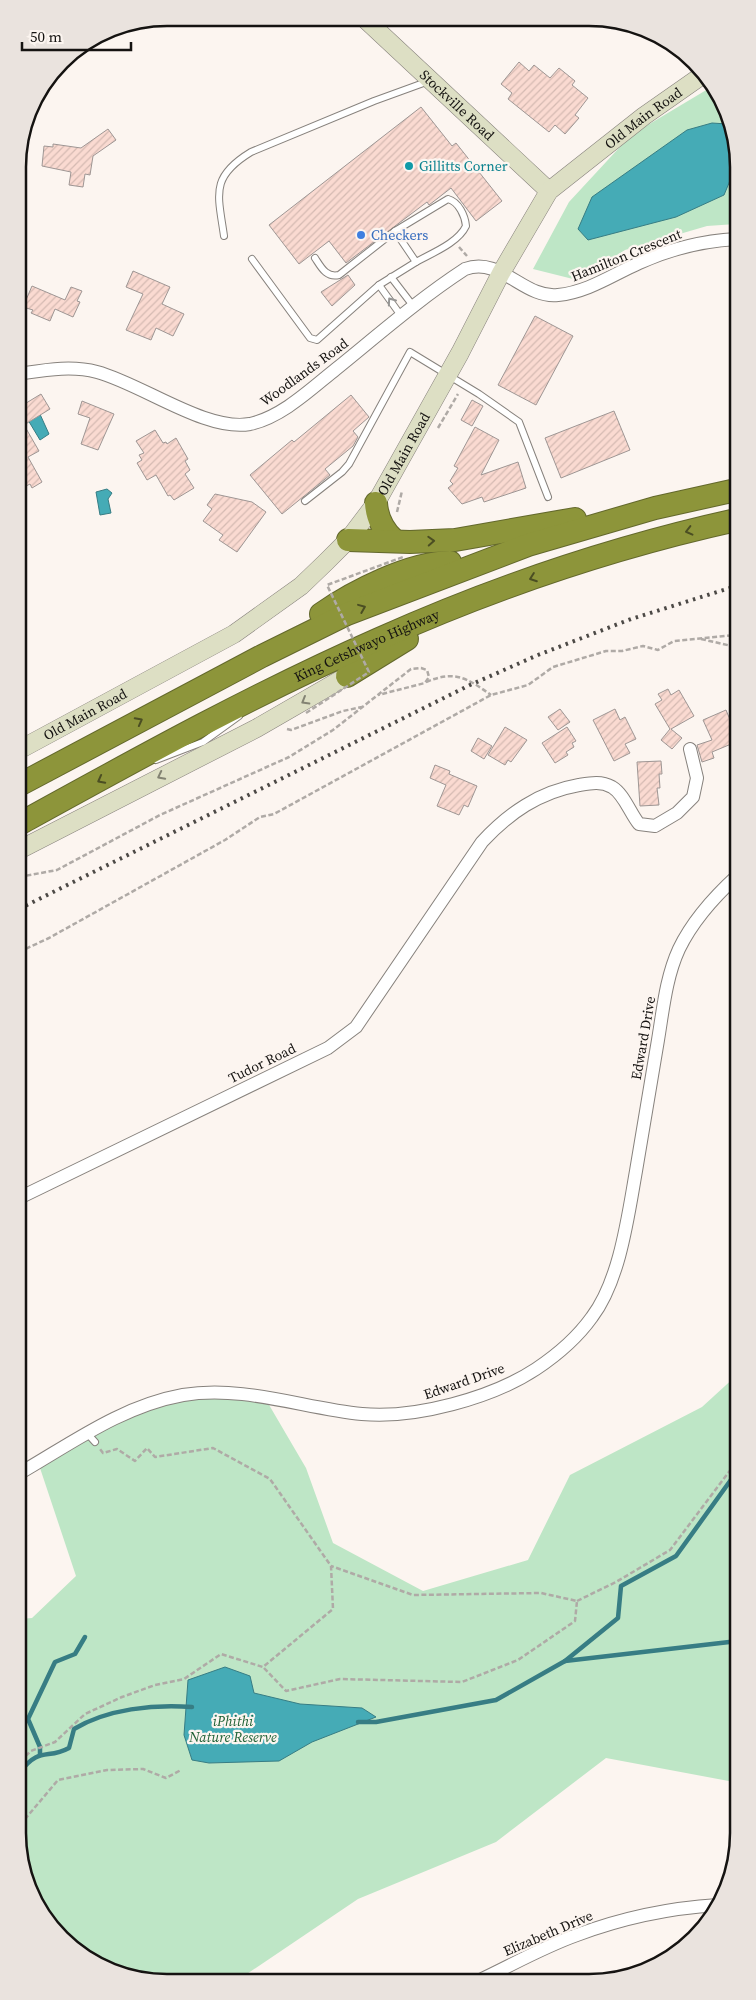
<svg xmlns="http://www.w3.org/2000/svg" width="756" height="2000" font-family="'Source Serif 4',serif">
<defs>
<pattern id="building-hatch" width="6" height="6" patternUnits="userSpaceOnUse" patternTransform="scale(1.25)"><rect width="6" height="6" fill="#fadad1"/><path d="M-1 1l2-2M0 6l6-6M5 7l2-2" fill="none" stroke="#d5bab2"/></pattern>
</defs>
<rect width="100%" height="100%" fill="#fcf5f0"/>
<g fill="#bee6c6">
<path d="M713 86C743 129 736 175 736 224L707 226 625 250 577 280 533 269 569 202 631 135Z"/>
<path d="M737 1375 738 1780 734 1782 606 1758 496 1842 358 1899 238 1980H138L101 1967 61 1939 37 1908 20 1862V1619L32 1618 76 1576 38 1462 148 1404 197 1399 265 1398 306 1468 333 1543 423 1591 528 1560 570 1475 702 1407Z"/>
</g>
<g fill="#45abb6" stroke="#377d84">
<path d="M712 123 727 124 734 171 724 195 676 217 588 240 578 229 592 197 687 130Z"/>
<path d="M39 412 49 434 40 440 28 420Z"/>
<path d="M107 489 112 493 108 499 111 513 100 515 96 492Z"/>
<path d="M225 1667 250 1676 254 1693 300 1704 362 1708 376 1717 312 1742 279 1761 209 1763 192 1760 184 1735 188 1680Z"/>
</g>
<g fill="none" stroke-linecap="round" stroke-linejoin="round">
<g stroke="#377d84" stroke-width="4.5">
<path d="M565 1661 618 1618 621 1586 676 1556 738 1470"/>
<path d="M358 1722H376L496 1700 565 1661 738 1641"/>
<path d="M40 1755V1747L28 1719 55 1662 75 1654 85 1637"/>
<path d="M20 1772C40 1746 47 1760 69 1748L74 1729C107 1709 154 1704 192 1707"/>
</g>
</g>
<g fill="url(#building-hatch)" stroke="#9e9694">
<path d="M519 62 529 71 534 65 550 78 559 68 575 81 572 85 588 98 575 115 579 118 565 134 555 125 549 132 508 99 512 93 501 84Z"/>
<path d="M421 107 452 146 456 143 502 201 476 221 451 188 429 205 427 202 346 263 329 241 299 264 269 225Z"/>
<path d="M108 129 116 140 93 156 90 175 85 174 83 187 69 185 71 172 42 166 44 146 53 147V144L81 148Z"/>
<path d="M133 271 170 287 162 304 184 314 173 336 156 328 151 340 126 330 143 294 126 287Z"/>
<path d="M348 275 355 285 332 306 321 292Z"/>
<path d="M32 286 65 300 71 287 82 291 77 301 80 302 73 317 55 309 50 321 31 313 33 310 23 307Z"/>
<path d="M535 316 573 336 536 405 498 385Z"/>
<path d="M41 394 50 409 24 425 39 451 28 457 42 482 32 488 30 484 18 490V408Z"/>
<path d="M351 395 369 417 353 431 358 437 353 446 325 469 330 475 282 514 250 475 292 440 294 442Z"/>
<path d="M472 400 483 406 472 426 461 420Z"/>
<path d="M82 401 114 414 98 450 81 444 90 418 78 414Z"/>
<path d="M614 411 630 450 561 478 545 438Z"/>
<path d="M475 427 499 440 481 475 518 462 526 488 484 502 482 497 462 504 448 488 453 484 450 481 458 468 454 466Z"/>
<path d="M155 430 163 443 166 442 167 444 176 438 188 459 185 461 190 470 185 474 194 488 174 500 170 495 168 496 156 475 147 480 137 463 142 460 139 455 144 453 136 441Z"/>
<path d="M215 494 252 502 266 512 237 552 219 540 223 535 203 521 212 509 207 505Z"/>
<path d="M668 689 671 695 679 690 694 716 671 729 682 738 672 749 661 740 670 729 655 704 662 700 658 694Z"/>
<path d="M560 709 570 722 558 730 548 717Z"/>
<path d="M615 709 620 720 625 717 636 739 625 744 630 753 614 761 593 720Z"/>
<path d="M726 710 731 722 734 721 736 727V742L712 752 714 758 702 762 697 745 712 740 703 720Z"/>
<path d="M505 727 527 740 511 762 508 760 505 765 488 755Z"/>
<path d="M567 727 576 741 572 743 574 747 566 752 568 755 555 763 542 743Z"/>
<path d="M478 738 492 746 484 759 471 751Z"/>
<path d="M661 761 662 774H659L660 788H657L659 805 640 806 637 762Z"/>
<path d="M435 765 450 771 449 774 477 786 468 807 464 805 459 815 437 806 446 785 430 778Z"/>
</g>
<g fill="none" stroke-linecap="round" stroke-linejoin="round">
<defs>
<g id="lane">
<path d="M448 199C459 202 465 216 466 226 458 243 432 253 416 262L395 231Z"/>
<path d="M224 236C218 194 210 177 251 152L374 101 429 81"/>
<path d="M315 258C321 267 326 278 339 275L395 231"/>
<path d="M252 259 310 338 317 340 379 285 416 262"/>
<path d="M391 277 414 307"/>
<path d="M379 285 402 317"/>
<path d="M305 501 342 472 349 464 410 352 479 394 519 422 548 497"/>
<path d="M156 760 203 742 239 716"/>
<path d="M86 1432 95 1442"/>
</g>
<g id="street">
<path d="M18 374C45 370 71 365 97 372 142 384 206 432 250 424 282 417 311 389 336 369 378 335 419 299 465 269 501 256 524 299 558 295 588 292 612 275 639 263 670 249 702 241 736 239"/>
<path d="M19 1198 328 1048 356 1027 482 842C509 813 539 792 579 785 591 783 601 781 612 787 624 794 630 813 639 824L655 826 677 813 693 797 697 778 690 749"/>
<path d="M20 1473C72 1443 122 1406 183 1395 243 1385 303 1408 362 1414 415 1419 492 1398 536 1369 557 1355 577 1338 592 1317 620 1280 628 1216 636 1171 643 1127 651 1084 658 1040 663 1010 666 977 679 949 692 922 714 897 737 876"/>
<path d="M480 1980C512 1965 543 1947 577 1935 622 1918 670 1908 718 1905"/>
</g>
<g id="secondary">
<path id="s1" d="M365 19 549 191"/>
<path id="s2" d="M19 750 234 634 301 586 326 562 348 540 376 503 460 353 501 273 549 191 644 116 704 74"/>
<path d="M19 850 257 728 347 676"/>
</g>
<g id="highway">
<path d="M376 503C377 519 383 530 394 540"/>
<path d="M348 540 410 542 455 540 575 519"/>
<path d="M321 614C354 591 409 563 450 562"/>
<path d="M347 676 407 639"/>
<path d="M19 785 262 656 347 614 528 545 655 508 736 490"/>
<path id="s3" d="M19 824C137 759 256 693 379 639 493 588 614 547 736 520"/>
</g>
</defs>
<use href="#lane" stroke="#87827d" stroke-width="8"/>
<use href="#street" stroke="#87827d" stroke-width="14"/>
<use href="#secondary" stroke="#87827d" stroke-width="19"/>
<use href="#highway" stroke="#63682c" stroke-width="24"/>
<g stroke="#afaaa6" stroke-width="2.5" stroke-dasharray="5 2.5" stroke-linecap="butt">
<path d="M459 247 467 256"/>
<path d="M438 428 458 394"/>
<path d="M397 512 402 491"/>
<path d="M701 639 736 647"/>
<path d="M426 682C455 670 467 678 491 695"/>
<path d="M287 729 291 730 343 711 362 707"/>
<path d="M19 877 57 870 160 815 289 757 333 730 411 669 421 668 427 670 429 677 425 683 378 695"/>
<path d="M19 952 49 938 225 840 260 817 274 814 491 695 528 685 553 667 606 651H622L643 646 658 650 674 641 736 635"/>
<path d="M577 1601 616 1582 670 1550 738 1460"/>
<path d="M264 1668 286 1691 340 1679 462 1682 518 1660 575 1621 577 1601 541 1593 413 1595 331 1566"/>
<path d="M20 1761 31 1751 55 1742 85 1714 122 1697 155 1685 184 1679 221 1654 263 1667 333 1609 331 1566 270 1479 213 1448 155 1457 147 1448 135 1461 117 1449 103 1453 100 1449"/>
<path d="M20 1825 58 1780 107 1770 143 1769 166 1778 181 1770"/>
</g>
<use href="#lane" stroke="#fff" stroke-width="6"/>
<use href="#street" stroke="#fff" stroke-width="12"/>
<use href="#secondary" stroke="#dddfc4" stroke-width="18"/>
<use href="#highway" stroke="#8d953a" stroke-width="22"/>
<path stroke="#4c4946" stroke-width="4" stroke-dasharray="2.5 5" stroke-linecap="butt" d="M19 909 470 685 538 655 631 619 736 586"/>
<path stroke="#afaaa6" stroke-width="2.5" stroke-dasharray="5 2.5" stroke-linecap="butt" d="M306 713 369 672 327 585 403 557"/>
</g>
<defs><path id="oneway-chevron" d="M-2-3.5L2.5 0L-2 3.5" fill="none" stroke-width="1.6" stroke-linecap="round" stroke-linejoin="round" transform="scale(1.25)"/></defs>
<use stroke="#969594" href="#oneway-chevron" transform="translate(391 301) rotate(-125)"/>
<g stroke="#4b4e23">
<use href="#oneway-chevron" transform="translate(689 531) rotate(166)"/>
<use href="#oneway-chevron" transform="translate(431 541) rotate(-3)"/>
<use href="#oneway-chevron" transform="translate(533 578) rotate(160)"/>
<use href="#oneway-chevron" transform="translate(362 608) rotate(-22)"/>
<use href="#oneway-chevron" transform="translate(139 721) rotate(-28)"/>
<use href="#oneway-chevron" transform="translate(101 780) rotate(152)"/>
</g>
<g stroke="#838373">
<use href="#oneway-chevron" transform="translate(305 701) rotate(150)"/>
<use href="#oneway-chevron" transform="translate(161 776) rotate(153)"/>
</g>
<circle fill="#0f9aa8" stroke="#fcf5f0" stroke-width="2" cx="409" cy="166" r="5"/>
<circle fill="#3f7fe0" stroke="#fcf5f0" stroke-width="2" cx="361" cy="235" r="5"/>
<g text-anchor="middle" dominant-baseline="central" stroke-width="4.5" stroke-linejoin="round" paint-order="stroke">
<g font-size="14" fill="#151311" stroke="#fcf5f0">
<text stroke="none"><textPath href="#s1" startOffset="126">Stockville Road</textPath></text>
<text stroke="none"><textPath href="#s2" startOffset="915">Old Main Road</textPath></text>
<text transform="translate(626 255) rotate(-22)">Hamilton Crescent</text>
<text transform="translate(304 372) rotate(-36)">Woodlands Road</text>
<text stroke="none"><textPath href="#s2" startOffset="495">Old Main Road</textPath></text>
<text stroke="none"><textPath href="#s3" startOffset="391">King Cetshwayo Highway</textPath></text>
<text stroke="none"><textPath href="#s2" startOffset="75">Old Main Road</textPath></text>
<text transform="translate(643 1038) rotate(-80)">Edward Drive</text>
<text transform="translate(262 1063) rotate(-26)">Tudor Road</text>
<text transform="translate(464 1381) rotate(-19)">Edward Drive</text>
<text transform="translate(548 1933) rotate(-23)">Elizabeth Drive</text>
</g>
<g font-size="14" fill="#0d838f" stroke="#fcf5f0" text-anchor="start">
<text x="419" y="166">Gillitts Corner</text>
</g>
<g font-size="14" fill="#366cbe" stroke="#fcf5f0" text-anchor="start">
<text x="371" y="235">Checkers</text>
</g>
<g font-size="14" font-style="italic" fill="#1d6033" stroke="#fcf5f0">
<text x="233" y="1721">iPhithi<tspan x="233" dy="16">Nature Reserve</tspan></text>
</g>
</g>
<path d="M0 0H756V2000H0ZM167 26H589A141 141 0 0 1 730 167V1833A141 141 0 0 1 589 1974H167A141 141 0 0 1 26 1833V167A141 141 0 0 1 167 26Z" fill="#eae3de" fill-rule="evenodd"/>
<path fill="none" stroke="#151311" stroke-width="2.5" d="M167 26H589A141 141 0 0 1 730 167V1833A141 141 0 0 1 589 1974H167A141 141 0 0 1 26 1833V167A141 141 0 0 1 167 26Z"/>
<path d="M22 42v8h109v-8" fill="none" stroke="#151311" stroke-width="2.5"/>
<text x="30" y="42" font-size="15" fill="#151311" stroke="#fcf5f0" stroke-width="4" paint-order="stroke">50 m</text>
</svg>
